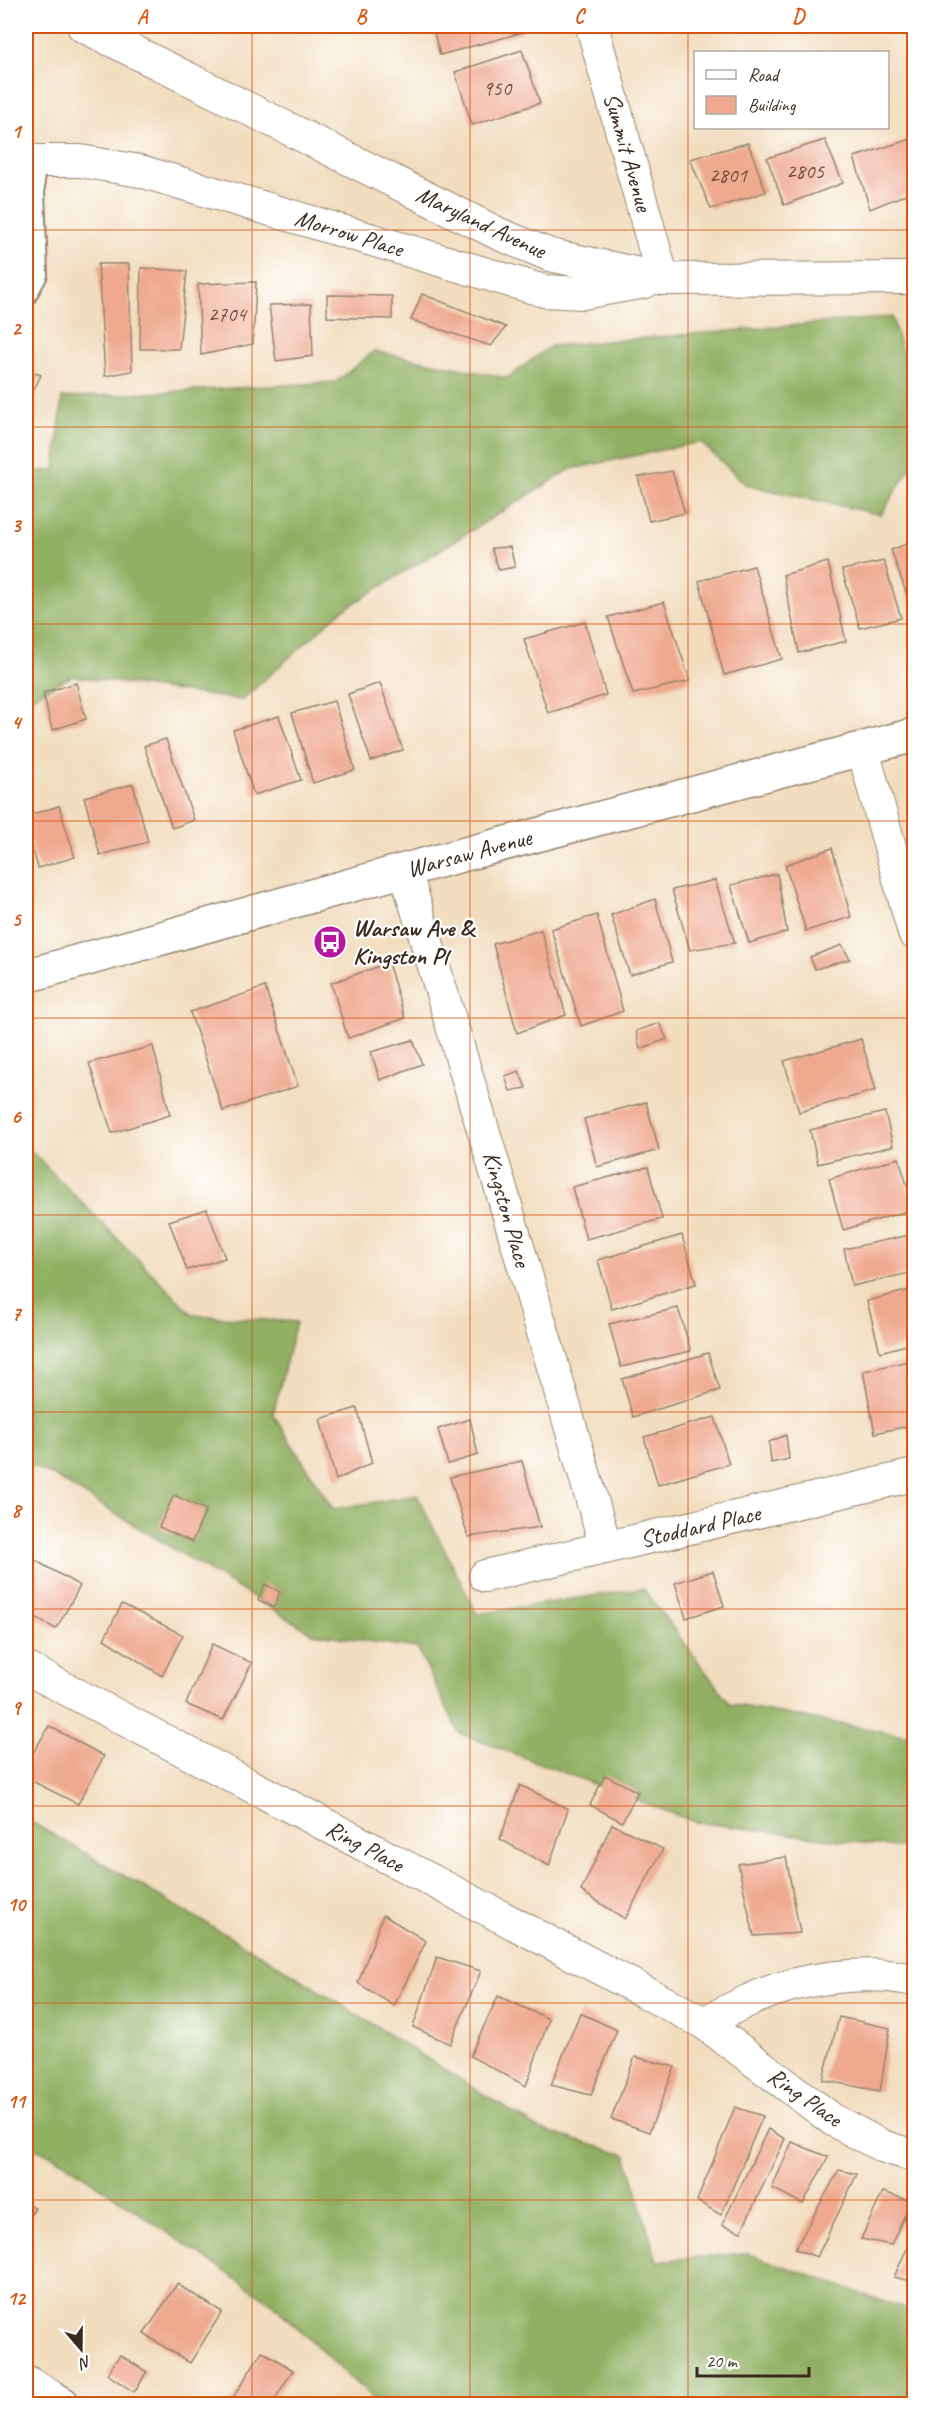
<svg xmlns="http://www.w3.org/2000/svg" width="940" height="2430" font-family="Caveat,sans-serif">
<rect width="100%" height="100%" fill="#fff"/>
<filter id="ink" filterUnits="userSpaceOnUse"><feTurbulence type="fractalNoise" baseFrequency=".0167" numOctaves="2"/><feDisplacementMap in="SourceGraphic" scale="12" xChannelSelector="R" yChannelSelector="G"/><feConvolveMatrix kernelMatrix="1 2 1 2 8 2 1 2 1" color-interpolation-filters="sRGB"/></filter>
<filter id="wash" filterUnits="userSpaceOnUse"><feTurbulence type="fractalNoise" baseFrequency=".008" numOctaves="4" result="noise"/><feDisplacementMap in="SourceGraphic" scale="24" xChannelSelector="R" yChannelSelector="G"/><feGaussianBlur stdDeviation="1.35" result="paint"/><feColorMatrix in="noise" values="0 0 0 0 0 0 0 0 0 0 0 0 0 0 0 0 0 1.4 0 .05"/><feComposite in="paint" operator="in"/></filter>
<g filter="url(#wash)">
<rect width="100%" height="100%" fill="#f2ddbe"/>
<g fill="#92b063" stroke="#666d40" stroke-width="1.5">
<path d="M892 317 914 396V461L881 515 747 485 700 442 571 469 341 611 242 700 72 676 26 700V472L55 470 62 398 336 382 374 351 507 378 551 346Z"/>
<path d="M26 1146 193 1315 296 1322 273 1414 333 1509 417 1495 477 1614 643 1588 730 1704 914 1737V1845L894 1847 695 1822 459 1733 417 1648 312 1633 52 1475 26 1464Z"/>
<path d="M26 1819 275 1963 539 2129 626 2155 657 2261 746 2253 914 2312V2404H508L507 2396 473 2404H378L270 2302 62 2161 26 2143Z"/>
</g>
<g id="blocks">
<g fill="#efa98f">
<path d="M432 26H522L524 32 440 55Z"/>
<path d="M522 50 540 103 472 125 455 72Z"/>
<path d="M911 139 914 150V191L870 209 854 157Z"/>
<path d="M825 140 843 183 784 205 767 158Z"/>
<path d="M748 143 766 192 711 209 690 159Z"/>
<path d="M98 264H129L132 371 105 376Z"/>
<path d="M141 268 187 271 179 349H140Z"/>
<path d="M256 282 253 344 201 355 198 284Z"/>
<path d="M422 294 506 327 491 346 411 320Z"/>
<path d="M327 295 392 296V319L327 317Z"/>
<path d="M311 304 313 356 276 361 269 305Z"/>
<path d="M26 370 41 375 26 406Z"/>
<path d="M672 471 685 513 649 521 638 477Z"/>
<path d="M914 541V608L912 609 891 550Z"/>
<path d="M510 547 515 567 499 570 491 548Z"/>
<path d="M884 561 901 618 860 628 842 570Z"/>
<path d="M828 562 846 641 799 653 783 575Z"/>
<path d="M754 566 782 659 724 675 699 581Z"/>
<path d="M664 602 690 681 633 694 608 617Z"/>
<path d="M585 622 606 695 548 713 524 639Z"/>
<path d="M76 683 86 719 52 730 43 693Z"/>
<path d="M380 683 403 750 371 761 348 694Z"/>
<path d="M334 701 355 770 313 783 292 713Z"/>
<path d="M279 716 301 780 254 795 233 730Z"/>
<path d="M166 739 194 820 172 828 144 746Z"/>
<path d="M133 784 148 842 100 855 84 797Z"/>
<path d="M59 806 75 857 38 868 26 825V816Z"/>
<path d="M832 848 851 917 806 931 785 865Z"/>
<path d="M777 874 787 932 749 943 731 885Z"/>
<path d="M715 880 735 943 690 950 672 890Z"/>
<path d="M655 899 672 962 630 975 611 915Z"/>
<path d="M597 915 623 1011 581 1026 551 929Z"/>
<path d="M541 930 566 1015 517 1033 493 944Z"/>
<path d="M842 945 850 959 815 969 810 957Z"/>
<path d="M388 963 405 1018 348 1038 331 983Z"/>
<path d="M265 987 298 1086 223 1111 190 1012Z"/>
<path d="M659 1023 667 1039 640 1049 636 1031Z"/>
<path d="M861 1039 876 1090 799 1112 784 1061Z"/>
<path d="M413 1040 422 1064 380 1080 371 1052Z"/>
<path d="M153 1046 170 1115 112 1133 89 1063Z"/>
<path d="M519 1071 526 1088 510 1091 505 1076Z"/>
<path d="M646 1102 659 1150 597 1167 584 1119Z"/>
<path d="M885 1112 893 1146 818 1164 810 1130Z"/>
<path d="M899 1158 914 1209 843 1230 829 1179Z"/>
<path d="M648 1167 662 1219 586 1239 572 1187Z"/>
<path d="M207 1209 225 1258 187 1270 169 1221Z"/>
<path d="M914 1234V1272L852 1286 844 1249Z"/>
<path d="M682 1235 696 1284 612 1309 598 1260Z"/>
<path d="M914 1289V1343L880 1352 867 1301Z"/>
<path d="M678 1308 691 1351 621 1367 609 1324Z"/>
<path d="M708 1353 720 1390 633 1417 622 1379Z"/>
<path d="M914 1360V1425L875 1433 863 1371Z"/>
<path d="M357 1408 372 1463 336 1480 320 1419Z"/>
<path d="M715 1417 729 1464 658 1485 644 1437Z"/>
<path d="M470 1419 478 1455 448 1464 438 1429Z"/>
<path d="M786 1435 789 1459 771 1463 769 1442Z"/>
<path d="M522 1461 540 1527 468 1537 450 1477Z"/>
<path d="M174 1495 206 1510 192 1542 159 1527Z"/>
<path d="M33 1559 80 1586 56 1629 26 1613V1572Z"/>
<path d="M713 1571 724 1606 686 1618 675 1583Z"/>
<path d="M265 1584 280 1592 274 1607 258 1600Z"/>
<path d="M122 1604 183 1635 162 1676 104 1639Z"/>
<path d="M212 1644 252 1663 223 1720 186 1704Z"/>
<path d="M49 1726 104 1756 78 1804 26 1778V1765Z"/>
<path d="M605 1775 638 1792 622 1822 590 1805Z"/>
<path d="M520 1785 568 1809 549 1866 500 1839Z"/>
<path d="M612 1824 663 1849 625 1919 581 1891Z"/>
<path d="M786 1857 800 1933 754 1936 738 1864Z"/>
<path d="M383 1915 426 1941 394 2006 358 1983Z"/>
<path d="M437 1957 481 1971 450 2044 413 2027Z"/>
<path d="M498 1996 549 2019 526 2086 470 2056Z"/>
<path d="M580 2013 617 2030 591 2095 551 2085Z"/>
<path d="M839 2017 890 2028 880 2091 823 2080Z"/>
<path d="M635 2057 675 2067 649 2132 611 2119Z"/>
<path d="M735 2107 763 2116 721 2215 697 2201Z"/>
<path d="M768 2129 785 2139 741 2232 722 2225Z"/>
<path d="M792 2142 828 2157 803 2204 772 2188Z"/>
<path d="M839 2170 857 2174 817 2257 795 2249Z"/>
<path d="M883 2192 911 2201 891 2245 861 2239Z"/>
<path d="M26 2202 35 2208 26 2223Z"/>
<path d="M914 2233V2282L894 2277Z"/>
<path d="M177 2284 222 2312 190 2363 144 2334Z"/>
<path d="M262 2351 293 2370 272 2404H229Z"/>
<path d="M120 2355 147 2372 134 2392 107 2374Z"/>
</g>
</g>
</g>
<g filter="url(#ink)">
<use href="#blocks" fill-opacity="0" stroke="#96846e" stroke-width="1.5"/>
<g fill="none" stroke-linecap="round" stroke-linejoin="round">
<defs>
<path id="service" d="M26 299 39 275 35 161H29"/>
<g id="minor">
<path d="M83 26 499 234 550 255 663 279 914 278"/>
<path d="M592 26 663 279"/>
<path d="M35 161H80L140 171 544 291 583 293 645 282"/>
<path d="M863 750 914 933"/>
<path d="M405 870 504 1199 606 1548"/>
<path d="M485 1576 914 1475"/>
<path d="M26 1668 704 2023C719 2015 734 2007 750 2000 797 1978 864 1969 914 1980"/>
<path d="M704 2023 833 2120 882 2146 914 2156"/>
</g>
<path id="secondary" d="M26 976 405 870 914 735"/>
<path id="primary" d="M26 2382 63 2404"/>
</defs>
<use href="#service" stroke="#96846e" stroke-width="20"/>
<use href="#minor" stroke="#96846e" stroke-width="34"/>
<use href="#secondary" stroke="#96846e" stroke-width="36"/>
<use href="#primary" stroke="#96846e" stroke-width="36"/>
<use href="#service" stroke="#fff" stroke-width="16"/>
<use href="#minor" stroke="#fff" stroke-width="32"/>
<use href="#secondary" stroke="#fff" stroke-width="33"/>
<use href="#primary" stroke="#fff" stroke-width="33"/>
</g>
</g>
<path fill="none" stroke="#d7540e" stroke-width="1.5" stroke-opacity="0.55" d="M252 26V2404M470 26V2404M688 26V2404M26 230H914M26 427H914M26 624H914M26 821H914M26 1018H914M26 1215H914M26 1412H914M26 1609H914M26 1806H914M26 2003H914M26 2200H914"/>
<defs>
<symbol id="bus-disc" viewBox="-11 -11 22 22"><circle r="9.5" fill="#b5179e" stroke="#fff"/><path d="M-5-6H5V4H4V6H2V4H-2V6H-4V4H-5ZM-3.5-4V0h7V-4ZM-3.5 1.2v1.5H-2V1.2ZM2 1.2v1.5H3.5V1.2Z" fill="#fff"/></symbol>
</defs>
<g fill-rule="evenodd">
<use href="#bus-disc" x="311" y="923" width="38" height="38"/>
</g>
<g text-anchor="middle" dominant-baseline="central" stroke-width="4.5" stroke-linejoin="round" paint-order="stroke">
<g font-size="21" fill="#684a3a">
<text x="497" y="88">950</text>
<text x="805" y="171">2805</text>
<text x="728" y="175">2801</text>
<text x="227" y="314">2704</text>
</g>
<g font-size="24" fill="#3b2a1e" stroke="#fff">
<text transform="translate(628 152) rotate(74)">Summit Avenue</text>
<text transform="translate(481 222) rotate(25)">Maryland Avenue</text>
<text transform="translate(349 233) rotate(17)">Morrow Place</text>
<text transform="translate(469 853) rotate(-15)">Warsaw Avenue</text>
<text transform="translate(507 1209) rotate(74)">Kingston Place</text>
<text transform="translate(700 1526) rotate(-13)">Stoddard Place</text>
<text transform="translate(365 1846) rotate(28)">Ring Place</text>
<text transform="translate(805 2097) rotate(35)">Ring Place</text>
</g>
<g font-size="24" font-weight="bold" fill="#3b2a1e" stroke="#fff" text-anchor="start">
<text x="353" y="928">Warsaw Ave &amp;<tspan x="353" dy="28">Kingston Pl</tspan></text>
</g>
</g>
<rect width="940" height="2430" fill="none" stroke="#fff" stroke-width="66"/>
<rect x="694" y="51" width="195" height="78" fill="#ffffff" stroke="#b1aaa5" stroke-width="1.5"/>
<rect x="706" y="70" width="30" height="9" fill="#ffffff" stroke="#b1aaa5" stroke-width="1.5"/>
<text x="748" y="81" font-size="18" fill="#3b2a1e">Road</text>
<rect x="706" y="96" width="30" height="18" fill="#efa98f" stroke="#b1aaa5" stroke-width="1.5"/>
<text x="748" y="111" font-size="18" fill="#3b2a1e">Building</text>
<g transform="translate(81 2349) rotate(160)" stroke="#ffffff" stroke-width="4.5" paint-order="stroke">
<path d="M0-4.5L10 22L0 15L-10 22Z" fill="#3b2a1e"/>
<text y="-9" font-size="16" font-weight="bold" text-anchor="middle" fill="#3b2a1e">N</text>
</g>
<path d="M697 2367v9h112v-9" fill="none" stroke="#3b2a1e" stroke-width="3"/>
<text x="706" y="2367" font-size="18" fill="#3b2a1e" stroke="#ffffff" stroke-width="4.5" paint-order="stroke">20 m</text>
<rect x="33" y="33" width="874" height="2364" fill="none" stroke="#d7540e" stroke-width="2"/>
<g font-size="20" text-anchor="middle" font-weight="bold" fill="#d7540e">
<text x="142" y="23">A</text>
<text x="361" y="23">B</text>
<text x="579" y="23">C</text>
<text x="798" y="23">D</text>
<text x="16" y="138">1</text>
<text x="16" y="335">2</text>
<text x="16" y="532">3</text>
<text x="16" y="729">4</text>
<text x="16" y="926">5</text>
<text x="16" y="1123">6</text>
<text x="16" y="1320">7</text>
<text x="16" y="1517">8</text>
<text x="16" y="1714">9</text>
<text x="16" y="1911">10</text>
<text x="16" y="2108">11</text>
<text x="16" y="2305">12</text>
</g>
</svg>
